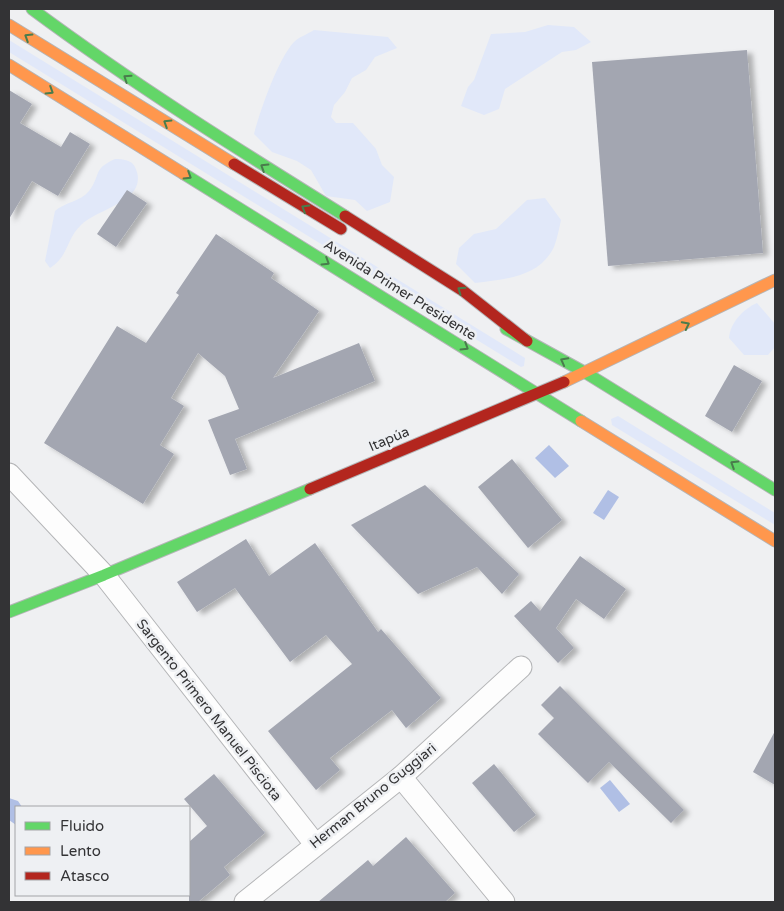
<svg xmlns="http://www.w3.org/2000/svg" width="784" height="911" font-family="'Varela Round',sans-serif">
<defs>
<filter id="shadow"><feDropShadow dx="5.5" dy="3" stdDeviation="2.5" flood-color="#0004"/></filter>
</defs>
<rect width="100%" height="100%" fill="#eff0f2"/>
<g fill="#e1e8f9">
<path d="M548 25 574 27 591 42 576 50 562 52 505 89 499 109 484 115 461 106 468 87 474 80 491 34 525 32Z"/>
<path d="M314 30 388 37 397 48 375 57 366 70 352 78 345 92 334 105 331 117 336 123H353L376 149 382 165 394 177 390 202 367 211 355 200 326 196 311 170 297 161 272 152 254 134C260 111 278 59 294 42 299 37 308 34 314 30Z"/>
<path d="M9 40 525 358 524 366 521 367 9 52Z"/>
<path d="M115 159C123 159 132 160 135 167 151 201 98 208 81 225 66 239 69 256 50 268L45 261 55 211C65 202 80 202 89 191 101 176 92 169 115 159Z"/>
<path d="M545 198 561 220C559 229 557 239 554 247 539 278 504 279 475 283L456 264 459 248 474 234 496 229 527 200Z"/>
<path d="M757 303 775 324V347L768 355H744L729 338C730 323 743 309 757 303Z"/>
<path d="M618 416 775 513V525L612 425 611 419Z"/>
</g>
<g fill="#b0bfe5">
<path d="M549 445 569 466 555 478 535 458Z"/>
<path d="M608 490 619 497 604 520 593 513Z"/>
<path d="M610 780 630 804 619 812 600 788Z"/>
<path d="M9 798 18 801 22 807H32H16V825L9 820Z"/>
</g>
<g fill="#a3a6b1" filter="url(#shadow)">
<path d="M747 50 763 253 608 266 592 62Z"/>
<path d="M9 90 32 104 20 123 61 147 70 132 90 144 58 196 32 181 9 219Z"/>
<path d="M127 190 147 203 116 247 97 234Z"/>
<path d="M216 234 274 273 271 278 319 311 273 378 359 343 375 381 235 439 247 469 230 475 208 420 239 409 225 376 198 353 171 398 184 406 160 445 174 454 143 504 44 443 117 326 146 343 179 295 176 293Z"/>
<path d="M734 365 762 381 732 432 705 416Z"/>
<path d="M512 459 562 520 528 548 478 487Z"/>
<path d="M425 485 519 574 502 594 477 567 418 594 351 525Z"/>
<path d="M246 539 269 576 315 543 378 632 381 629 441 698 406 728 392 710 330 758 340 770 316 790 268 731 352 664 326 635 290 662 235 588 197 612 177 582Z"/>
<path d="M580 556 626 589 604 619 576 599 556 628 574 648 558 663 514 616 531 601 540 611Z"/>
<path d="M560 686 684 810 671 823 609 762 588 783 538 734 554 718 541 705Z"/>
<path d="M775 731V785L753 772Z"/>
<path d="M494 764 536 815 514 832 472 783Z"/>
<path d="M214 774 265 833 224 867 230 875 198 902H189V842L207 826 184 799Z"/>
<path d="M406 837 455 893 445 902H318L368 860 373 866Z"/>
</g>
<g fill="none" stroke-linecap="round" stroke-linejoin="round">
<defs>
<g id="street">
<path d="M9 474 104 575 315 844"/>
<path d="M401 777 504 902"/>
<path d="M245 902 401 777 521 667"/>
</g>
<g id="fast">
<path d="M32 9C133 84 239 150 345 216"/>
<path d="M184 174 581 421"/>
<path d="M506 329 586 373 775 490"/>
<path d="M9 612 104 575 310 489"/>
</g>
<g id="slow">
<path d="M9 25 234 164"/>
<path d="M9 65 184 174"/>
<path d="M564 382 775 280"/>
<path d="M581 421 775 541"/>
</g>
<g id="jam">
<path d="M234 164 341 229"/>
<path d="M345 216 462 290 527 341"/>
<path d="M310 489 564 382"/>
</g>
</defs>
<use href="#street" stroke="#b4b5b7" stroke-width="23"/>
<use href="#fast" stroke="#b4b5b7" stroke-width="13"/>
<use href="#slow" stroke="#b4b5b7" stroke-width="13"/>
<use href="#jam" stroke="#b4b5b7" stroke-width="13"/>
<use href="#street" stroke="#fdfdfd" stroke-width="21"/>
<use href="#fast" stroke="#63d668" stroke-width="11"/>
<use href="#slow" stroke="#ff974d" stroke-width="11"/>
<use href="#jam" stroke="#b3261e" stroke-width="11"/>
</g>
<defs><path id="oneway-chevron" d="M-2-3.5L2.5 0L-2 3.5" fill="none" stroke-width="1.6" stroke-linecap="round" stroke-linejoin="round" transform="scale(1.25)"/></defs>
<g stroke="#497c4c">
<use href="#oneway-chevron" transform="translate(28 37) rotate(-148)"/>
<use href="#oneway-chevron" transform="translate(127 78) rotate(-146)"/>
<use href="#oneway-chevron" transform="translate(50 91) rotate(32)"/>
<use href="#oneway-chevron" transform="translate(167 123) rotate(-148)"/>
<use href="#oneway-chevron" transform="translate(264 167) rotate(-148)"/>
<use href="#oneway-chevron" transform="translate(188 176) rotate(32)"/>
<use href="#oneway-chevron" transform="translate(305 208) rotate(-149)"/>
<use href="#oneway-chevron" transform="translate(326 262) rotate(32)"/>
<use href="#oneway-chevron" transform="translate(461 290) rotate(-145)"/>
<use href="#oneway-chevron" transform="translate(686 325) rotate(-27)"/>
<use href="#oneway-chevron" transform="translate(465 347) rotate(32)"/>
<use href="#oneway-chevron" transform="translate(564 361) rotate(-152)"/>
<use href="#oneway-chevron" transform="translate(734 464) rotate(-148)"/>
</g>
<g text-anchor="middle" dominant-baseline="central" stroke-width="5" stroke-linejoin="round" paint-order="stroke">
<g font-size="14" fill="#333335" stroke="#eef0f3">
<text transform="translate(400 290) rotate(32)">Avenida Primer Presidente</text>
<text transform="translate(389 439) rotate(-23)">Itapúa</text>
<text transform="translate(209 710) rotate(52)">Sargento Primero Manuel Pisciota</text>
<text transform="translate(373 796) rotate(-39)">Herman Bruno Guggiari</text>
</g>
</g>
<rect width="784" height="911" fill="none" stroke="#333335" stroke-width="20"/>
<rect x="15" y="806" width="175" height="90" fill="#eef0f3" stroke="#a3a4a7"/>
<rect x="25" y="822" width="25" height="8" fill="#63d668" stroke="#a3a4a7"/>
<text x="60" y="831" font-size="15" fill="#333335">Fluido</text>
<rect x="25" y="847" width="25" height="8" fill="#ff974d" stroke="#a3a4a7"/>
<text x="60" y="856" font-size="15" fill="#333335">Lento</text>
<rect x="25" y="872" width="25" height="8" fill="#b3261e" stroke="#a3a4a7"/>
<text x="60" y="881" font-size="15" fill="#333335">Atasco</text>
</svg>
